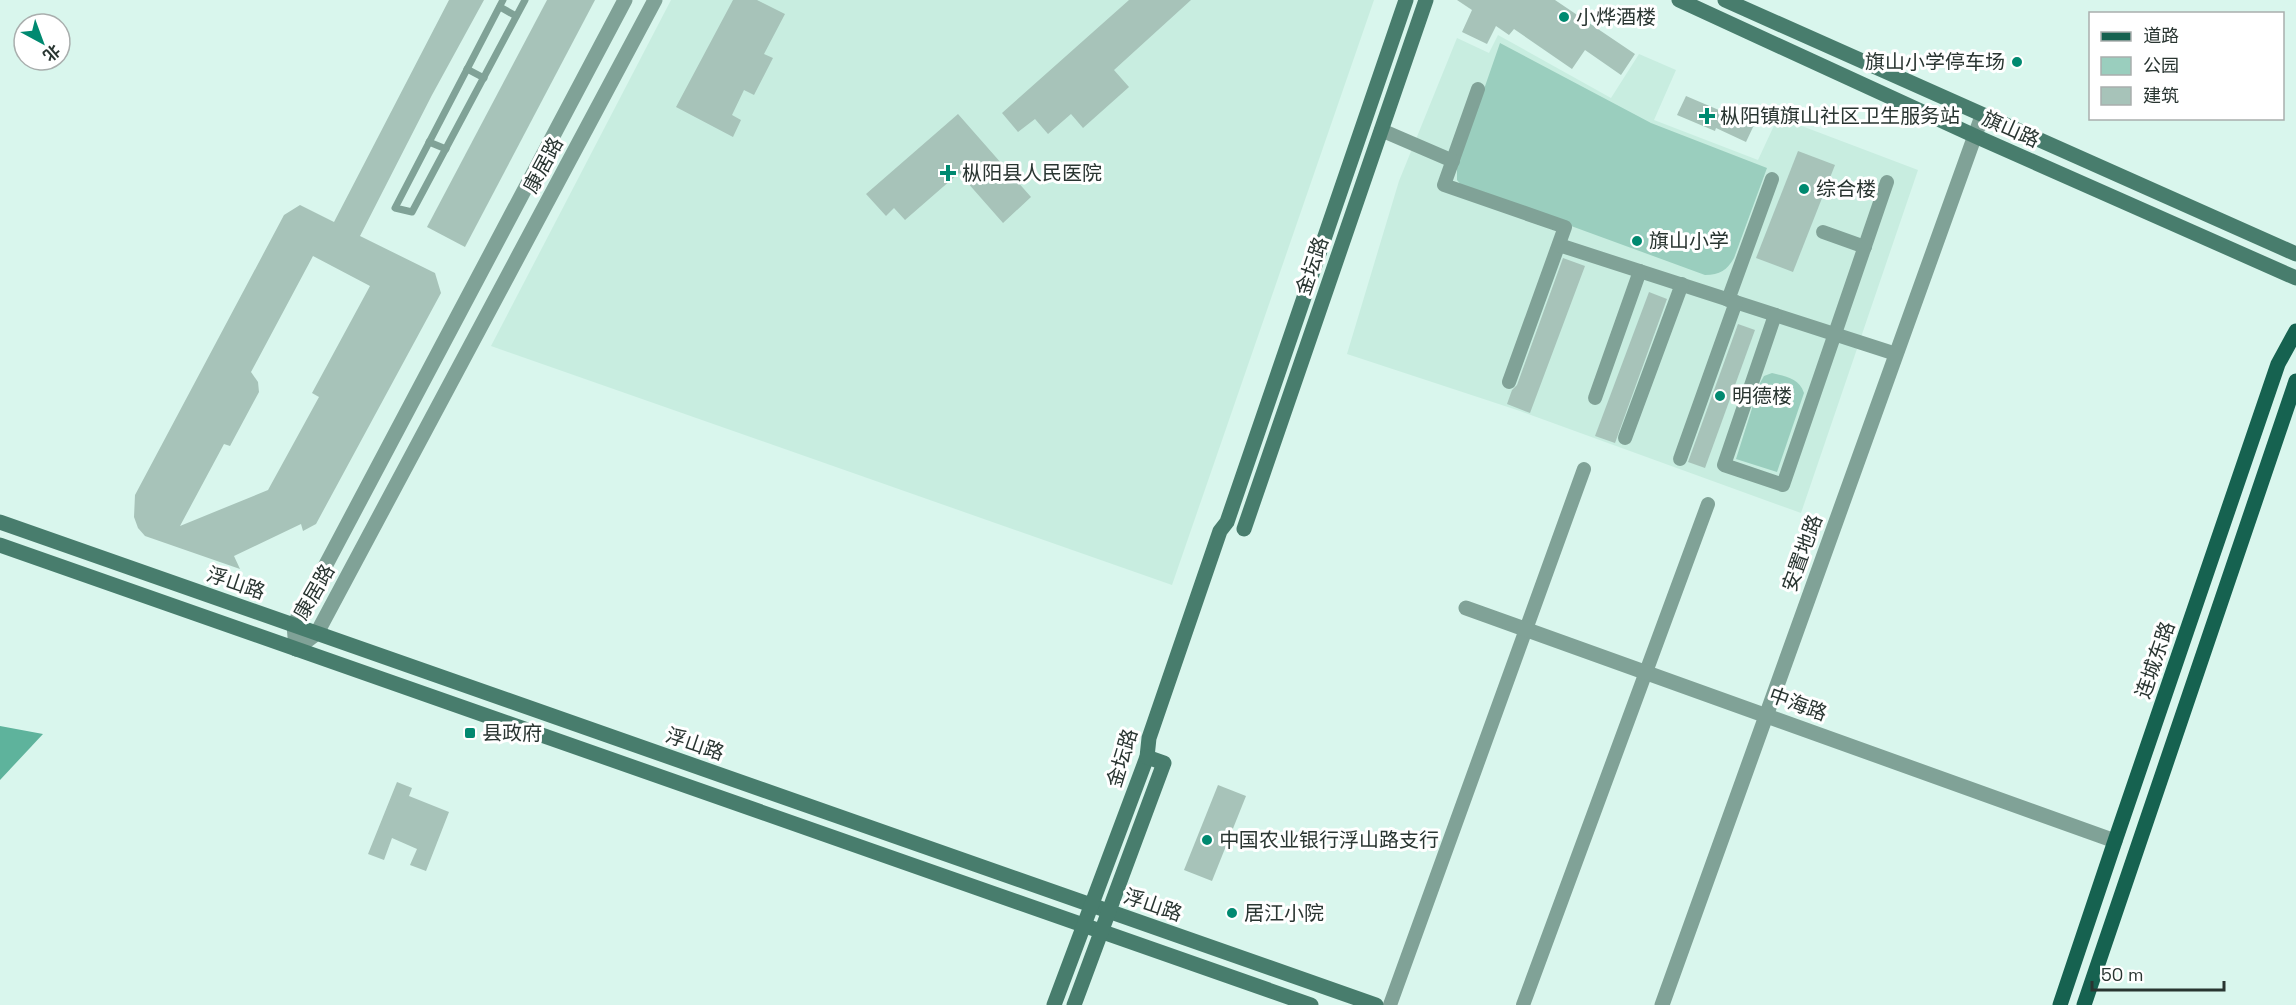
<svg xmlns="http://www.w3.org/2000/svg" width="2296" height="1005" font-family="'Space Grotesk','Noto Sans SC',sans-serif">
<rect width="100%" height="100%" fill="#d9f6ed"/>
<g fill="#c8ede0">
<path d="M671 0H1374L1172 585 491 346Z"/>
<path d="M1498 35 1611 98 1639 54 1676 70 1654 120 1758 160 1778 117 1918 170 1801 513 1520 411 1347 354 1399 181 1457 38 1489 53Z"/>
</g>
<g fill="#9acebe">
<path d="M1500 43 1651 123 1767 168 1734 258C1727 270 1720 275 1705 275L1462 186 1457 180V167Z"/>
<path d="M1772 373C1786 377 1799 378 1804 393L1777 472 1736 459 1760 383 1764 376Z"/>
</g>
<path fill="#5eb39c" d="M0 726 43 734 0 780Z"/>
<g fill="#a7c3b9" fill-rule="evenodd">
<path d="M449 0H484L432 95 360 236 435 273 441 293 316 524 303 531 301 524 234 556 240 569 145 536 138 528 134 517 135 495 284 215 300 205 334 222ZM313 256 370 286 312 393 319 397 268 490 180 526 224 444 230 446 259 392 258 382 251 372Z"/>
<path d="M547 0H595L465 247 427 227Z"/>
<path d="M733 0H757L785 14 764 54 773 58 754 95 744 90 732 115 741 120 733 137 676 107Z"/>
<path d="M1129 0H1191L1114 70 1129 87 1083 128 1071 114 1048 134 1035 119 1018 132 1002 113Z"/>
<path d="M1457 0H1555L1635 54 1621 75 1585 50 1572 69 1514 29 1509 35 1496 26 1487 44 1462 32 1472 10Z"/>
<path d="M1686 96 1754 125 1746 142 1716 128 1715 131 1677 115Z"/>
<path d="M958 114 1031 197 1003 223 959 173 905 220 894 208 886 216 866 194Z"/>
<path d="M1798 151 1835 165 1793 272 1756 258Z"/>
<path d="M1563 258 1585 266 1530 413 1507 404 1512 390 1517 385Z"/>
<path d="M1649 292 1667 299 1615 443 1595 436Z"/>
<path d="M1738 324 1755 330 1705 468 1688 462Z"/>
<path d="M397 782 412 788 409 796 449 812 426 871 410 865 417 849 392 838 384 860 368 854Z"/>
<path d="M1218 785 1246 796 1212 881 1184 870Z"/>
</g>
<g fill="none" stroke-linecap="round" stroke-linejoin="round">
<g stroke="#80a297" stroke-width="7">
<path d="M503 0 395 208 412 212 525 0"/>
<path d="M500 7 516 16"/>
<path d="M467 69 484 78"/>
<path d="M429 142 446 149"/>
</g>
<g stroke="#80a297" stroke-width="14">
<path d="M1478 89 1444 185 1565 227 1509 382"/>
<path d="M1381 130 1453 161"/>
<path d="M1823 232 1865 247"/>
<path d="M1559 245 1896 354"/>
<path d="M1728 300 1772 179"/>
<path d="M1775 315 1724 465 1783 485 1887 182"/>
<path d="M1595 398 1640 271"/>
<path d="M1625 438 1682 284"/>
<path d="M1680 459 1736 302"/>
<path d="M1390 1005 1584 469"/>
<path d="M1523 1005 1708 504"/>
</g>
<g stroke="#80a297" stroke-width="15">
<path d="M1466 608 2115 841"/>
<path d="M296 649 317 633 655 0"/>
<path d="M296 649 294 625 625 0"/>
<path d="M1662 1005 1982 116"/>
</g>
<g stroke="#487d6d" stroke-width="15">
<path d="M1679 0 1975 136 2296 278"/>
<path d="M1725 0 2296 254"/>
<path d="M0 522 1376 1005"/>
<path d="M1244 529 1426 0"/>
<path d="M0 545 1311 1005"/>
<path d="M1054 1005 1147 757 1149 738 1220 531 1227 522 1406 0"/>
<path d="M1074 1005 1164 763 1147 757"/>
</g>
<g stroke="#166250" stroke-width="15">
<path d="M2060 1005 2115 841 2278 364 2296 331"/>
<path d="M2084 1005 2296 381"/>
</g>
</g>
<g fill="#008970" stroke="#fff" stroke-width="2">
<circle cx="1564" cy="17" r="6"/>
<circle cx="2017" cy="62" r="6"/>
<path d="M1704 107h6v6h6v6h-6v6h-6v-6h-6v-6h6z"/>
<path d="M945 164h6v6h6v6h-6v6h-6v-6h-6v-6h6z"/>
<circle cx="1804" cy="189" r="6"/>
<circle cx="1637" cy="241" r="6"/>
<circle cx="1720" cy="396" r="6"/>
<rect x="464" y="727" width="12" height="12" rx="3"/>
<circle cx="1207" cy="840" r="6"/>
<circle cx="1232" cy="913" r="6"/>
</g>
<g text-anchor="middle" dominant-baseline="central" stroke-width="6" stroke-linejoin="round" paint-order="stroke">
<g font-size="20" fill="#293531" stroke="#fff" text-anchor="start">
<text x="1576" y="17">小烨酒楼</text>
<text x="2005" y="62" text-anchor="end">旗山小学停车场</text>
<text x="1720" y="116">枞阳镇旗山社区卫生服务站</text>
<text x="962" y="173">枞阳县人民医院</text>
<text x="1816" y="189">综合楼</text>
<text x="1649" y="241">旗山小学</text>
<text x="1732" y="396">明德楼</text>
<text x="482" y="733">县政府</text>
<text x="1219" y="840">中国农业银行浮山路支行</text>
<text x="1244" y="913">居江小院</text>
</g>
<g font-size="20" fill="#293531" stroke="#fff">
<text transform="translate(2011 129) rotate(24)">旗山路</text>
<text transform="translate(543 165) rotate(-62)">康居路</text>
<text transform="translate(1312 266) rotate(-71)">金坛路</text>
<text transform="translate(1802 553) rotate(-70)">安置地路</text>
<text transform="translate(236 583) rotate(19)">浮山路</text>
<text transform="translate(314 592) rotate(-60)">康居路</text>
<text transform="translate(2155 660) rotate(-71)">连城东路</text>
<text transform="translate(1798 704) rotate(20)">中海路</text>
<text transform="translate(695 744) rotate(19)">浮山路</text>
<text transform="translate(1122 758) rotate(-73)">金坛路</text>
<text transform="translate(1153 905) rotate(19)">浮山路</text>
</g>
</g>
<rect x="2089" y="12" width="195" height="108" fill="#ffffff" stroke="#a9aead" stroke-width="1.5"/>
<rect x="2101" y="32" width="30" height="9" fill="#166250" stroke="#a9aead" stroke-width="1.5"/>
<text x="2143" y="42" font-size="18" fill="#293531">道路</text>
<rect x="2101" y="57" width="30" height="18" fill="#9acebe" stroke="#a9aead" stroke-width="1.5"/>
<text x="2143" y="72" font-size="18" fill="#293531">公园</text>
<rect x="2101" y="87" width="30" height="18" fill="#a7c3b9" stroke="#a9aead" stroke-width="1.5"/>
<text x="2143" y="102" font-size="18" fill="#293531">建筑</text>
<g transform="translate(42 42) rotate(139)"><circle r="28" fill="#ffffff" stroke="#a9aead" stroke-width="1.5"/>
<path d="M0-4.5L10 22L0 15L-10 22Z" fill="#008970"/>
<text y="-9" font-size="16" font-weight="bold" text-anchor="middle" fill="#293531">北</text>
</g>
<path d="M2092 981v9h132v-9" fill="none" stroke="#293531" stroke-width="3"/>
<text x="2101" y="981" font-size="18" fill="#293531" stroke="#ffffff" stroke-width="4.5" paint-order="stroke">50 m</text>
</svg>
